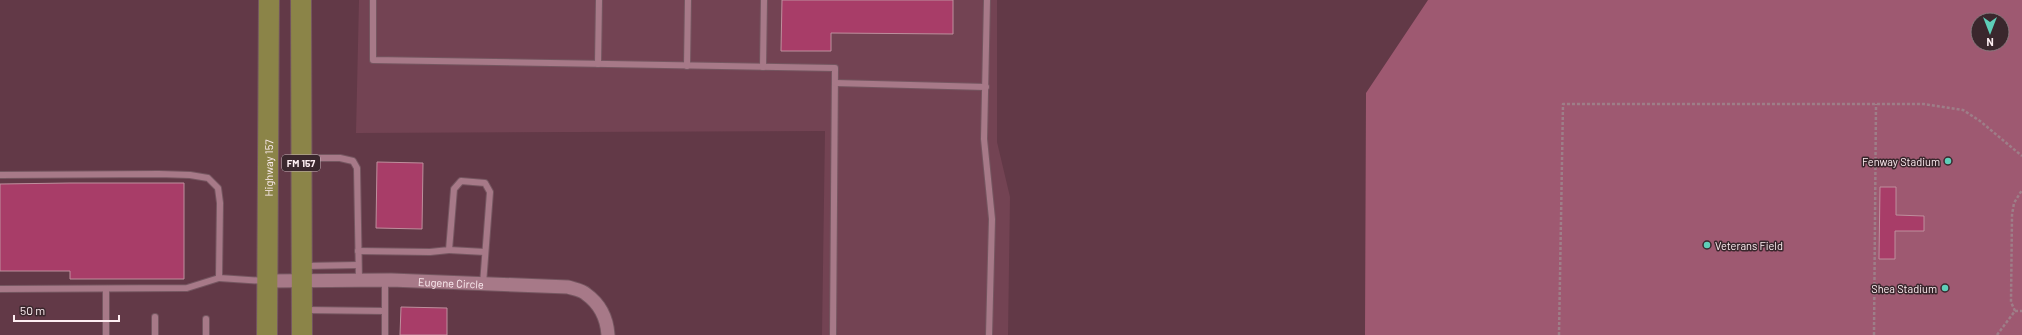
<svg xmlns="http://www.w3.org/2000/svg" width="2022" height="335" font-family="Barlow,sans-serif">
<rect width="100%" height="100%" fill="#623947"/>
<path fill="#734353" d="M359 0H997V142L1010 197 1008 335H822L825 131 356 133Z"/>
<path fill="#9e5971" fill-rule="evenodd" d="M1428 0H2022V335H1365L1366 93ZM1978 20H2002V44H1978Z"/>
<g fill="#a83d68" stroke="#be8f9d">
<path d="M782 0H953V34L831 33V51H781Z"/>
<path d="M377 162 423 163 422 229 376 228Z"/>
<path d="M70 183H184V279H70V271H0V184Z"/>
<path d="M1880 187H1896V215L1924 216V231H1895V259H1879Z"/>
<path d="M401 307 447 308V335H400Z"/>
</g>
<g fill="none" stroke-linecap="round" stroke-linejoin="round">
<defs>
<g id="service">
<path d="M373 0V60L835 68 833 335"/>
<path d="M987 0 984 139 992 219 989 335"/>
<path d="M598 64 599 0"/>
<path d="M687 66 688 0"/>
<path d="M763 67 764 0"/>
<path d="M835 83 986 87"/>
<path d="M305 158H340L353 161 357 168 359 280"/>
<path d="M0 175 159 174 190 175 208 178 218 188 220 203 219 278 265 281"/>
<path d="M449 250 485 252"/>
<path d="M358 251 430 252 449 250 454 189 461 181 485 183 490 192 483 284"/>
<path d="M304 266 358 265"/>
<path d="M0 289 187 288 219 278"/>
<path d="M106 289V335"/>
<path d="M305 310 385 311"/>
<path d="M155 335V317"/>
<path d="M206 335V319"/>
<path d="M385 335V280"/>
</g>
<g id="minor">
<path id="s1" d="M267 281 391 280 568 287C574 289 582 290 586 294 600 304 607 319 608 335"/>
</g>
<g id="primary">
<path d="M301 0 302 335"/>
<path id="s2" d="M267 335 269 0"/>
</g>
</defs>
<use href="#service" stroke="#755660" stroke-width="8"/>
<use href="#minor" stroke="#755660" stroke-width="15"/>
<use href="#primary" stroke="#755660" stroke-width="22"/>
<g stroke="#9e7e88" stroke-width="2.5" stroke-dasharray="3 2" stroke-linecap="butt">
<path d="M2015 311H2022"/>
<path d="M1559 335 1563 104H1924L1963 110 1980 121 2022 156"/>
<path d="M1874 335 1876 104"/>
<path d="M1997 335 2015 311 2011 302 2012 215 2014 203 2022 190"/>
</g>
<use href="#service" stroke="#a77988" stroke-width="6"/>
<use href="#minor" stroke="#a77988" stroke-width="13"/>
<use href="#primary" stroke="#8b8448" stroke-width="20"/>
</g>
<g fill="#5eceb8" stroke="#3a272d" stroke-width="1.5">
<circle cx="1948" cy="161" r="4"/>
<circle cx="1707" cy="245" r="4"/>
<circle cx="1945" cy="288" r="4"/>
</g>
<g text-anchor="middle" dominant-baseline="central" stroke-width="3" stroke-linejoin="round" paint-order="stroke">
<rect fill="#3a272d" stroke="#c3b2b7" stroke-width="1" x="282" y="155" width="38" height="16" rx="3"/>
<g font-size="10" font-weight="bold" fill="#feeef2">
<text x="301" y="163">FM 157</text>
</g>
<g font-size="11" fill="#feeef2" stroke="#3a272d" text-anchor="end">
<text x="1940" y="161">Fenway Stadium</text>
<text x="1715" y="245" text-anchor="start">Veterans Field</text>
<text x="1937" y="288">Shea Stadium</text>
</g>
<g font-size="11" fill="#feeef2" stroke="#3a272d">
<text stroke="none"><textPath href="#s2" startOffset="167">Highway 157</textPath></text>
<text stroke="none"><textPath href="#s1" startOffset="184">Eugene Circle</textPath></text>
</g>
</g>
<g transform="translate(1990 32) rotate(180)"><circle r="19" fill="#3a272d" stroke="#88777c"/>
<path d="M0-3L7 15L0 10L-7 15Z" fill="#5eceb8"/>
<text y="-6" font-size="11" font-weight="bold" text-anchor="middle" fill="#feeef2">N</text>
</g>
<path d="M14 315v6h105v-6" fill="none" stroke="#feeef2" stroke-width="2"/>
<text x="20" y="315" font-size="12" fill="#feeef2" stroke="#3a272d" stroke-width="3" paint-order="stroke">50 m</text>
</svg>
